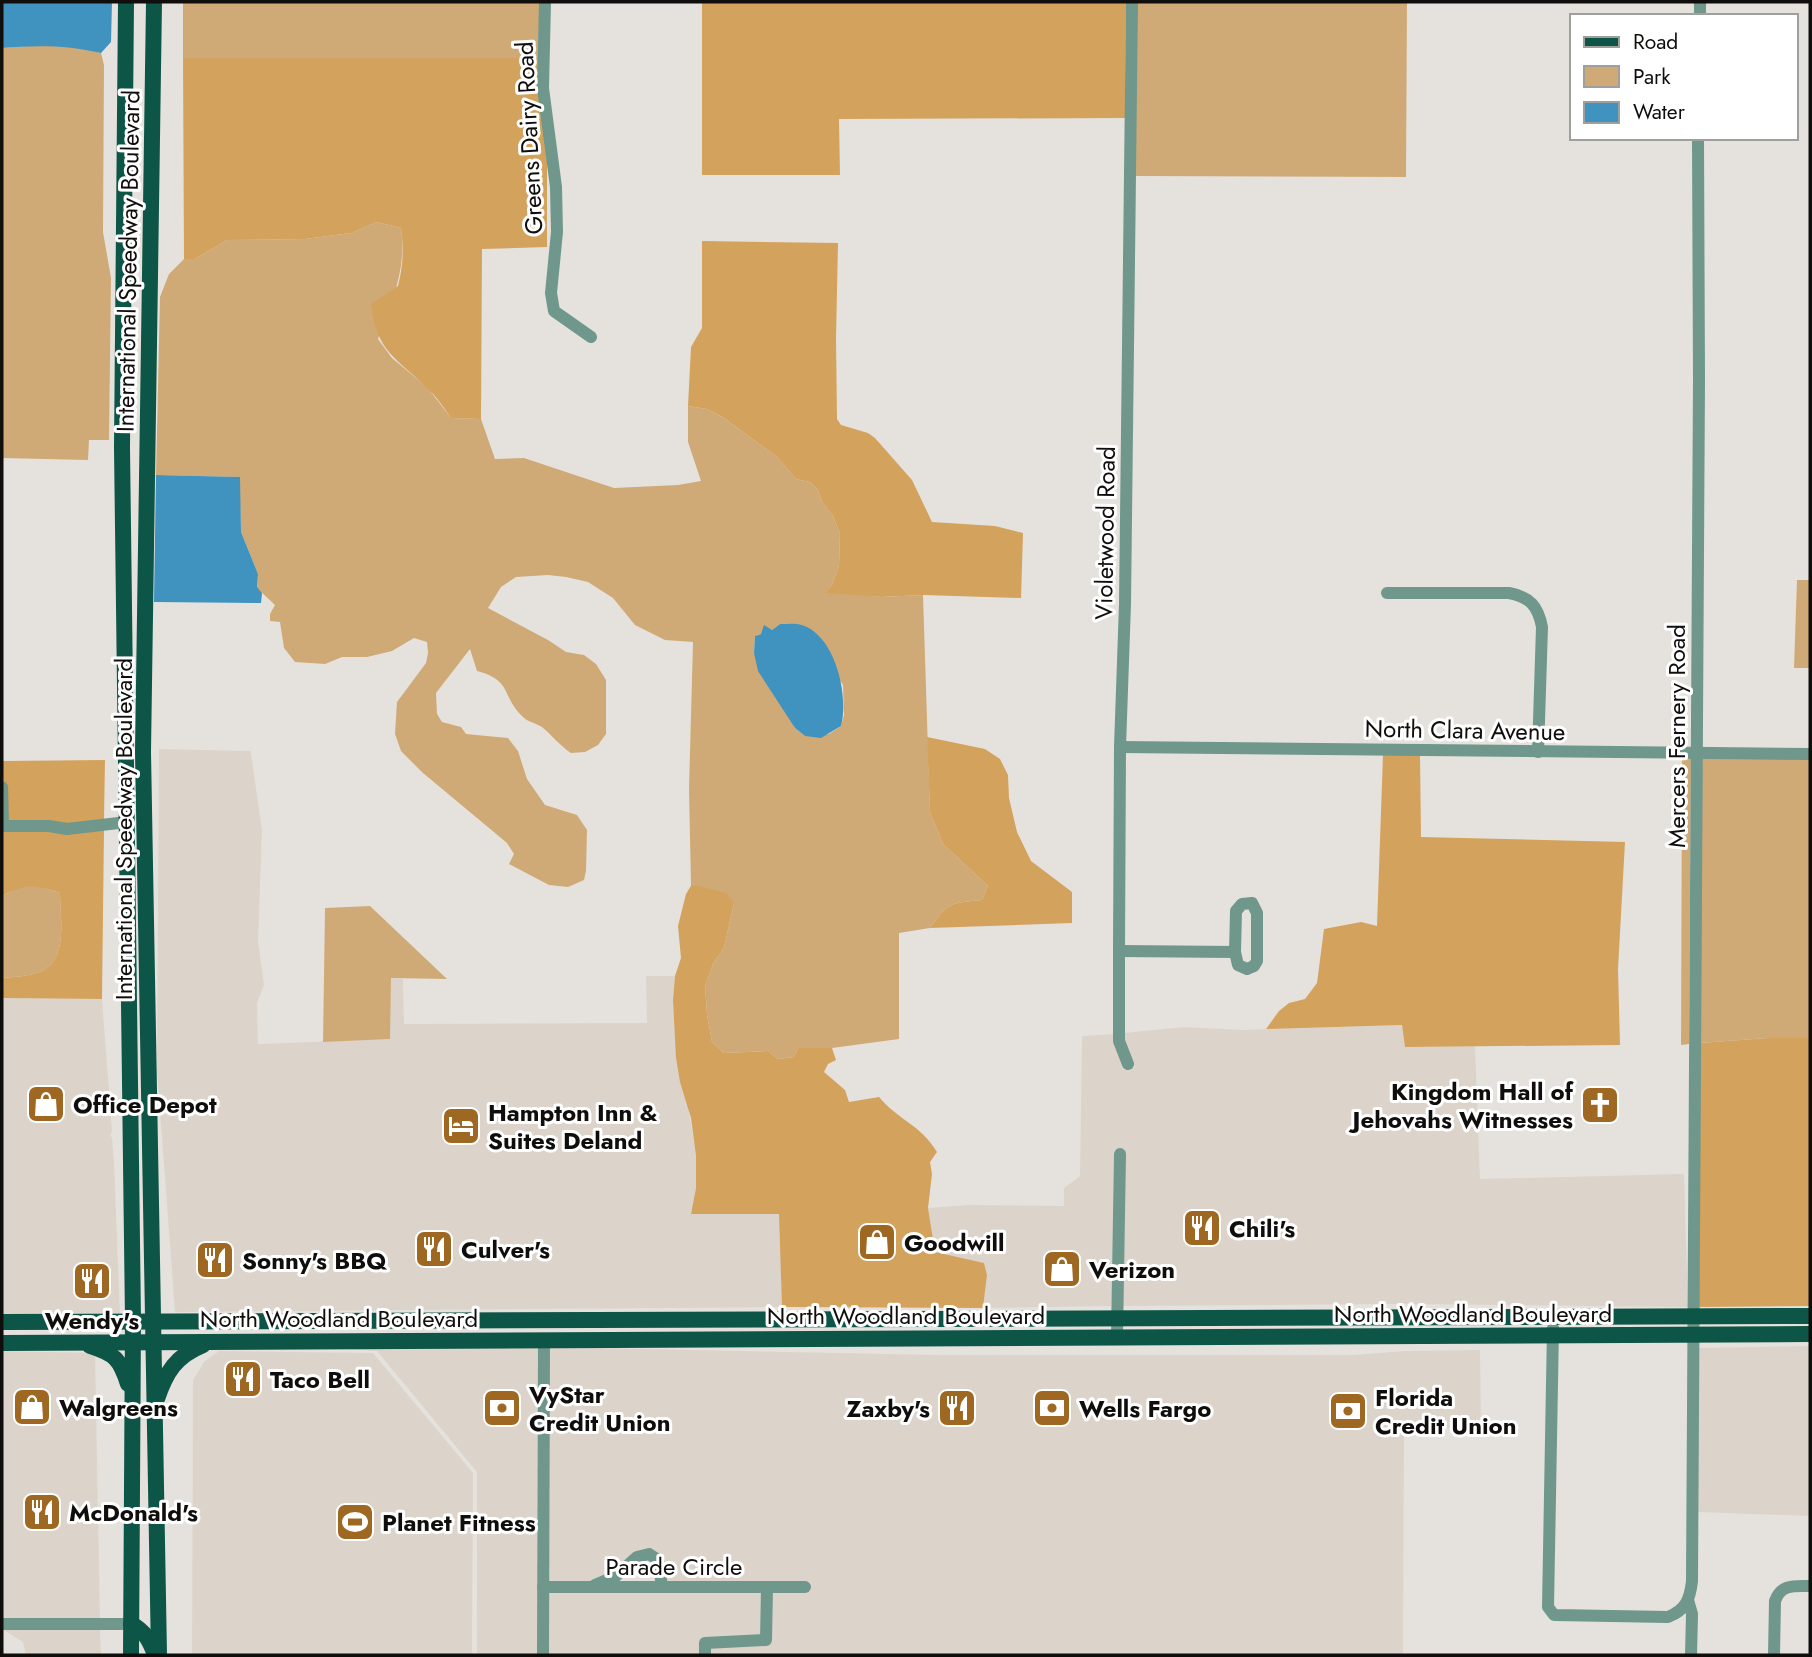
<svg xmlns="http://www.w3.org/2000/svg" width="1812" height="1657" font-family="Jost,sans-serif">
<rect width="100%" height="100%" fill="#e5e2dd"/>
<g fill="#dcd4ca">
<path d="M250 747 262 830 258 941 264 985 257 1003 258 1044 389 1039 390 978 403 979 404 1024 647 1023 646 976H675L673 1000 674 1018 696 1156V1188L691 1214 780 1213 782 1307 175 1312 157 1071 159 749 250 751Z"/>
<path d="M2 998 102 999 112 1131 110 1136 112 1137 114 1164 120 1314 2 1315Z"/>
<path d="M1402 1025 1405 1047 1475 1046 1480 1179 1684 1174 1688 1307 1397 1304 1123 1306 1125 1149 1114 1150 1112 1306 983 1308 987 1275 984 1263 935 1253 928 1208 970 1205 1064 1206V1188L1080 1176 1082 1036 1113 1034 1114 1043 1125 1070 1135 1067 1124 1040V1033L1184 1027 1242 1030Z"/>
<path d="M1810 1346V1516L1698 1512V1348Z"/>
<path d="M538 1347 537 1655H477V1472L377 1351 346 1349Z"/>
<path d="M549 1347 938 1355H1353L1405 1351 1480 1350 1481 1428 1404 1429 1403 1655H711V1648L767 1645 772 1592H810V1582H667L653 1550 613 1572 589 1582H548Z"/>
<path d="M2 1351 95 1353 100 1619 2 1620Z"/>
<path d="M219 1351 373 1353 473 1473 472 1655H192L193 1380 204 1362Z"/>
<path d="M548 1592H761V1636L705 1639 700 1655H548Z"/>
<path d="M2 1629H100L101 1655H26L23 1642Z"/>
</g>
<g fill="#d0aa76" fill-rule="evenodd">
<path d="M183 2H540L538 58H183Z"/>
<path d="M1137 2H1407L1406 177 1135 176Z"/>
<path d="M38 45 76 47 101 53 104 65 103 232 111 278 109 440H89L88 460 2 458V48Z"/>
<path d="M377 222 401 228C407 269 392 302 378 339L392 358 428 388 451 418 481 419 495 459 524 458 614 488 678 485 701 481 688 442V406L707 409 724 418 777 457 796 479 810 482 818 490 822 502 833 516 840 534 839 566 832 585 826 592 881 597 923 595 930 812 943 844 988 886 982 900C951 903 948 902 930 928L899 933V1039L832 1048H798L794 1057 778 1059 768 1051 724 1053 712 1042 707 1014 705 986 713 964 724 948 734 903 693 884 691 886 689 789 693 642 665 640 635 625 613 598 588 582 566 577 548 575 516 577 501 587 488 608 548 640 566 652 584 655 596 664 606 680V734L598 745 585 752 571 753C560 746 552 735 542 727 536 723 527 722 522 716 501 695 512 680 477 671L470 649 436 693 437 714 442 722 461 727 466 734 508 738 518 751 527 779 545 805 577 815 587 830 586 871 584 880 568 887 549 885 509 864 514 854 507 843 423 773 401 751 395 734 397 702 426 663 428 653 427 642 414 638 392 651 367 657H342L325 664 295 662 284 648 280 622 270 621V614L275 605 257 588 258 574 241 532 239 477 156 475 160 297 169 274 184 259H195L227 240 305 239 351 233ZM780 624 802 625 843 685 844 715 841 726 829 734 805 736 795 728 754 653 755 636 772 630Z"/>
<path d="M1797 580H1810V668H1794Z"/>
<path d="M1682 758H1691L1689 1044 1681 1045Z"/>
<path d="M1702 758 1810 759V1038H1768L1700 1043Z"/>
<path d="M20 886H38L60 893C60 917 69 960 40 972 28 976 14 977 2 978V896Z"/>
<path d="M370 906 447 979 391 978 390 1039 323 1042 325 908Z"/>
</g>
<g fill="#d3a25d">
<path d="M702 2H1126L1125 118 839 119 840 175H702Z"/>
<path d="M183 58H538L547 162V247L482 249 481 419 451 418C444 408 437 397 427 388 396 357 377 353 371 304L398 286C403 266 404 249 401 228L377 222 351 233 305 239 227 240 195 259H184Z"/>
<path d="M702 241 838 243 836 339 837 419 841 425 868 433 875 438 912 480 932 522 995 526 1023 533 1021 598 923 595 881 597 825 593 832 585 839 566 840 534 833 516 822 502 818 490 810 482 796 479 777 457 724 418 707 409 688 406 691 347 702 328Z"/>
<path d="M927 737 985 749 1000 759 1008 775 1009 798 1017 832 1031 861 1072 892V923L930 928C948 902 951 903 982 900L988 886 943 844 930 812Z"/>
<path d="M1383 755H1420L1421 837 1625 842 1618 969 1620 1045 1405 1047 1402 1025 1266 1029 1279 1011 1289 1003 1305 999 1317 983 1324 929 1361 922 1377 926Z"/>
<path d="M105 760 104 819 67 824 8 821 4 781 2 780V761Z"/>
<path d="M104 829 102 999 2 998V978C14 977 28 976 40 972 69 960 60 917 60 893 35 885 26 883 2 896V830Z"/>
<path d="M692 884 726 893 734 903 724 948 713 964 705 986 707 1014 712 1042 724 1053 768 1051 778 1059 794 1057 798 1048H832L836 1060 828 1064 824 1072 845 1090 849 1102 879 1097C898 1120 920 1124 937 1152L930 1162 932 1174 928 1208 935 1252 984 1263 987 1275 983 1308 782 1307 779 1214H691L696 1188V1156L691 1118 680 1082 676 1058 673 1000 675 976 681 958 678 926 686 894Z"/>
<path d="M1768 1038H1810V1306L1699 1307 1700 1043Z"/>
</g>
<g fill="#4092bf">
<path d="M2 2H112L111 42 101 53C68 45 36 45 2 48Z"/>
<path d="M156 475 240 477 241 532 258 574 257 587 262 593 261 603 154 602Z"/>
<path d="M780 624C787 624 796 623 802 625 836 636 849 697 841 726L821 738 805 736 795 728 758 671 754 653 755 636 761 634 764 625 772 630Z"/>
</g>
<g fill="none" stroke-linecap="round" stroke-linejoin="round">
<g stroke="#6f978c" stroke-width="12">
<path d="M545 2 543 88 556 187 557 232 551 293 554 311 591 337"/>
<path d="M1700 16V2"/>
<path d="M1387 593H1509C1530 597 1538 606 1542 627L1538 752"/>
<path d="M1120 747 1810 754"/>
<path d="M2 787 3 826H49L67 829 127 822"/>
<path d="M1119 951 1235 952 1238 965 1247 969 1254 966 1257 961V913L1252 903 1242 904 1236 911 1235 952"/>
<path d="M1128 1064 1119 1041V951L1120 747 1125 604 1132 2"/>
<path d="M1553 1328 1548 1607 1554 1615 1668 1617C1686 1610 1690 1599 1692 1581L1699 380 1698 138"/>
<path d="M1117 1337 1120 1154"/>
<path d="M595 1585 616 1576 637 1557 649 1554 658 1560 662 1587"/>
<path d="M543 1587H805"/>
<path d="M1688 1600 1692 1614 1691 1655"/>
<path d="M2 1624H131"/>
<path d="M543 1655 544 1341"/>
<path d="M705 1655V1643L766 1640 767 1587"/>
<path d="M1774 1655 1775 1601C1781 1584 1794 1586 1810 1586"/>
</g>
<g stroke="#0d5547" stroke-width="16">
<path d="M126 2 122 448 133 1320 131 1655"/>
<path d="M154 2 143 752 159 1655"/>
<path d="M2 1322 1810 1316"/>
<path d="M2 1343 1810 1334"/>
<path d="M90 1346C115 1354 120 1359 128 1384"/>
<path d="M157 1399C166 1372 176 1356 203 1345"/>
<path d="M131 1624C145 1631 150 1641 155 1655"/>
</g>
</g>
<defs>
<symbol id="shop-square" viewBox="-11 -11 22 22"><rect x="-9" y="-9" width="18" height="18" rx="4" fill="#9e6822" stroke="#fff"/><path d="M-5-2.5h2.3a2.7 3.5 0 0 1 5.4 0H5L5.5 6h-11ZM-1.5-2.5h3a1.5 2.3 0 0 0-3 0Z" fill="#fff"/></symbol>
<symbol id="church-square" viewBox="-11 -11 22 22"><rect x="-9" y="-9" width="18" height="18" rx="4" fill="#9e6822" stroke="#fff"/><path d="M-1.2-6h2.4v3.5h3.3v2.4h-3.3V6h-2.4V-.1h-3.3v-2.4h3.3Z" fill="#fff"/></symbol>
<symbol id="hotel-square" viewBox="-11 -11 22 22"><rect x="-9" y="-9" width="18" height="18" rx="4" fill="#9e6822" stroke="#fff"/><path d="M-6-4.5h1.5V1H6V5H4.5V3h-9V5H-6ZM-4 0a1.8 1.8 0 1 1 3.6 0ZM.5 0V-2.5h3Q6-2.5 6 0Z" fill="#fff"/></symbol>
<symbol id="restaurant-square" viewBox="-11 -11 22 22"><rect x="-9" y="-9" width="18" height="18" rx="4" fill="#9e6822" stroke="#fff"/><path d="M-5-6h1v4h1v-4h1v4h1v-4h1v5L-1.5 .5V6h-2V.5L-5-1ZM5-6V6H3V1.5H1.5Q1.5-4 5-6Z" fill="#fff"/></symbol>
<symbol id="bank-square" viewBox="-11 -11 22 22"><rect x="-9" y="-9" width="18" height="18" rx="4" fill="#9e6822" stroke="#fff"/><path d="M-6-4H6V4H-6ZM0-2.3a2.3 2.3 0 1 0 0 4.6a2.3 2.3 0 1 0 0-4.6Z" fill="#fff"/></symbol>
<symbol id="stadium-square" viewBox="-11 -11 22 22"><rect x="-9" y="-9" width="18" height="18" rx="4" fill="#9e6822" stroke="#fff"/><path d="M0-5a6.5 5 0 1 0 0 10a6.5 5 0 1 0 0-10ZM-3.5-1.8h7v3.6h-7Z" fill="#fff"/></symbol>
</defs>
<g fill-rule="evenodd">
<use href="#shop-square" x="24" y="1082" width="44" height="44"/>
<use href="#church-square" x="1578" y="1083" width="44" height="44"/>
<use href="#hotel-square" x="439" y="1104" width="44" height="44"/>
<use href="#restaurant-square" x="1180" y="1206" width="44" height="44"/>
<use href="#shop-square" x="855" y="1220" width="44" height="44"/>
<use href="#restaurant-square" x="412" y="1227" width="44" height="44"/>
<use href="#restaurant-square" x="193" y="1238" width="44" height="44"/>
<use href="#shop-square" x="1040" y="1247" width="44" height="44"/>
<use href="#restaurant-square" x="70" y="1259" width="44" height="44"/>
<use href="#restaurant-square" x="221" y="1357" width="44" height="44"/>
<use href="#shop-square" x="10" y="1385" width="44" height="44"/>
<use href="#bank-square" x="480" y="1386" width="44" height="44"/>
<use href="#restaurant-square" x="935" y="1386" width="44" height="44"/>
<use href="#bank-square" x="1030" y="1386" width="44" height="44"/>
<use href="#bank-square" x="1326" y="1389" width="44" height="44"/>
<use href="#restaurant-square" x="20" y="1490" width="44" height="44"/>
<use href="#stadium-square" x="333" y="1500" width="44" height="44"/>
</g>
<g text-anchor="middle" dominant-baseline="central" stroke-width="6" stroke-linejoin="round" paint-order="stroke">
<g font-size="24" fill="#0f0e0c" stroke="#fff">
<text transform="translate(529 138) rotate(-93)">Greens Dairy Road</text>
<text transform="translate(128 261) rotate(-89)">International Speedway Boulevard</text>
<text transform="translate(1105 533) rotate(-89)">Violetwood Road</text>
<text transform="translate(1465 730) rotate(1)">North Clara Avenue</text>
<text transform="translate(1676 736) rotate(-90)">Mercers Fernery Road</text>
<text transform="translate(123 829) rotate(-90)">International Speedway Boulevard</text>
<text x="1473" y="1313">North Woodland Boulevard</text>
<text x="906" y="1315">North Woodland Boulevard</text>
<text x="339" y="1318">North Woodland Boulevard</text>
<text x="674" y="1566">Parade Circle</text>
</g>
<g font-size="24" font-weight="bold" fill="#0f0e0c" stroke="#fff" text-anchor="start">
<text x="1573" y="1091" text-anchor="end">Kingdom Hall of<tspan x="1573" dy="28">Jehovahs Witnesses</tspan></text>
<text x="73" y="1104">Office Depot</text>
<text x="488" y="1112">Hampton Inn &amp;<tspan x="488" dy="28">Suites Deland</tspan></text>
<text x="1229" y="1228">Chili's</text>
<text x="904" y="1242">Goodwill</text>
<text x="461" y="1249">Culver's</text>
<text x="242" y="1260">Sonny's BBQ</text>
<text x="1089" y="1269">Verizon</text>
<text x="92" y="1320" text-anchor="middle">Wendy's</text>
<text x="270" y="1379">Taco Bell</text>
<text x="529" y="1394">VyStar<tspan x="529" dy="28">Credit Union</tspan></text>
<text x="1375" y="1397">Florida<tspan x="1375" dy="28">Credit Union</tspan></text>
<text x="59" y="1407">Walgreens</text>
<text x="930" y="1408" text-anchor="end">Zaxby's</text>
<text x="1079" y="1408">Wells Fargo</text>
<text x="69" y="1512">McDonald's</text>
<text x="382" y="1522">Planet Fitness</text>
</g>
</g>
<rect width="1812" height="1657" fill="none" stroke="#0f0e0c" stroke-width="7"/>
<rect x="1570" y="14" width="228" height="126" fill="#ffffff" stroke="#9f9f9e" stroke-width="2"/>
<rect x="1584" y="37" width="35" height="10" fill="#0d5547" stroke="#9f9f9e" stroke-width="2"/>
<text x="1633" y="49" font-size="21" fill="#0f0e0c">Road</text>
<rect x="1584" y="66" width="35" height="21" fill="#d0aa76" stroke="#9f9f9e" stroke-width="2"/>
<text x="1633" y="84" font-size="21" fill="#0f0e0c">Park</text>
<rect x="1584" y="102" width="35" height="21" fill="#4092bf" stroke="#9f9f9e" stroke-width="2"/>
<text x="1633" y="119" font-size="21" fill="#0f0e0c">Water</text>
</svg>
